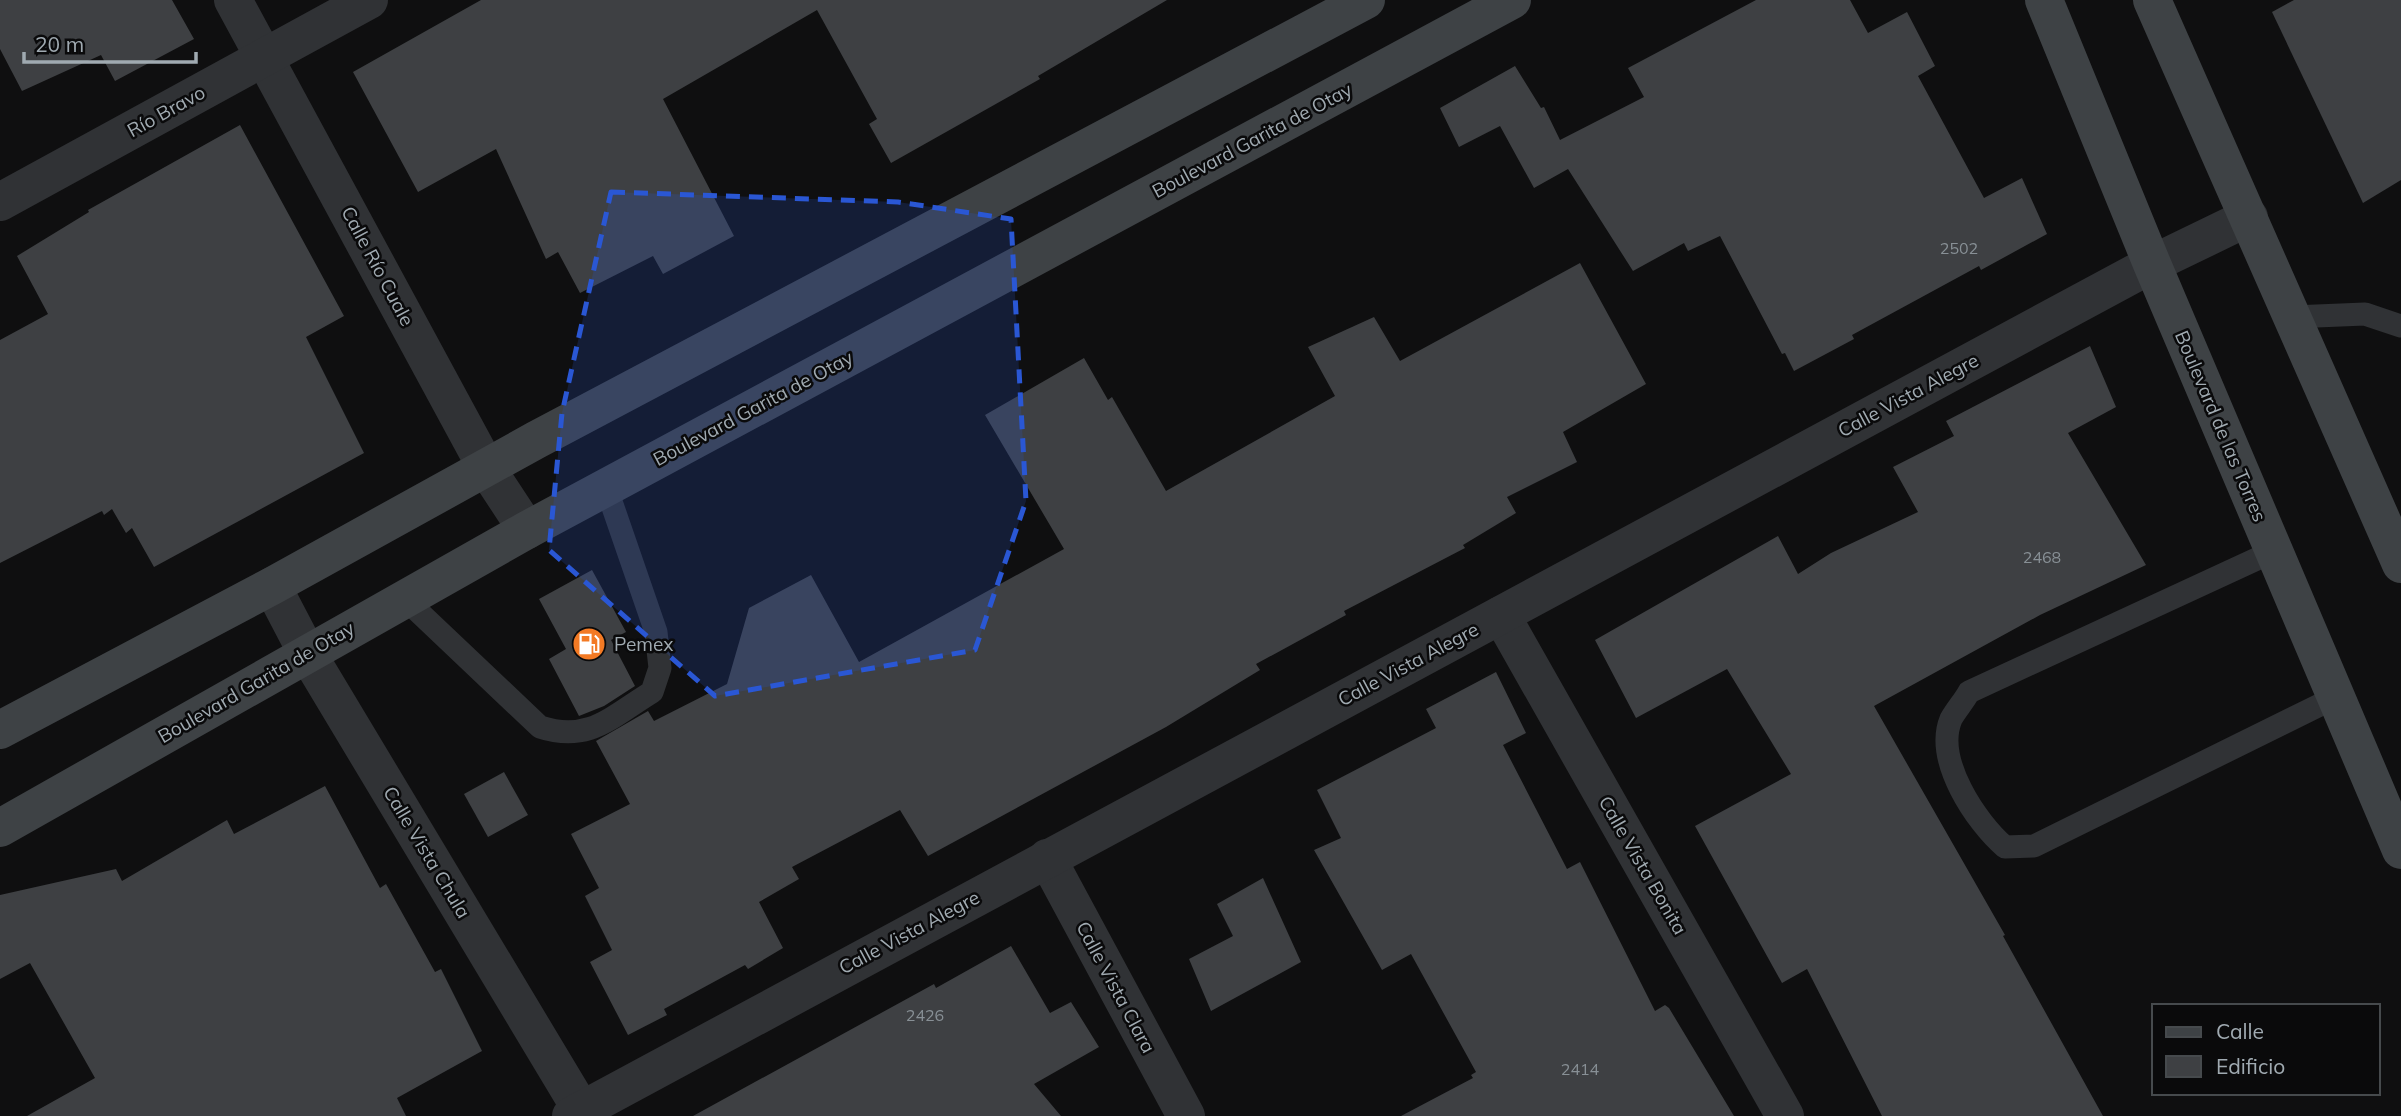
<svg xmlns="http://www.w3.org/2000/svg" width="2401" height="1116" font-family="Mulish,sans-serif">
<rect width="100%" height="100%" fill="#0f0f10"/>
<g fill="#3e4043">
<path d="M0 0H172L194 39 115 81 101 55 22 91 0 49Z"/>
<path d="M481 0H1167L1038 76 1040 79 891 163 869 124 877 119 817 10 663 99 734 236 663 274 653 256 580 293 558 252 546 259 496 149 418 192 353 72Z"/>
<path d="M1756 0H1850L1868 33 1907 12 1935 66 1918 76 1984 198 2022 178 2047 234 1981 270 1979 266 1852 335 1854 339 1794 371 1785 353 1782 354 1720 236 1688 251 1684 243 1633 271 1568 169 1534 188 1500 126 1459 147 1440 108 1515 66 1541 108 1544 107 1560 140 1644 97 1628 68Z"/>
<path d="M2294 0H2401V180L2363 203 2272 12Z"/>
<path d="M240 125 344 316 306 337 364 453 154 567 132 528 126 533 112 509 104 515 102 511 0 563V340L48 314 17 256 89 212 88 210Z"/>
<path d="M1580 263 1646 384 1563 432 1577 462 1507 497 1516 513 1463 545 1465 548 1344 611 1346 615 1256 664 1260 670 1166 727 928 856 900 810 792 867 799 879 759 902 783 948 748 969 745 965 664 1009 667 1015 628 1035 590 962 612 950 585 896 599 888 571 834 630 804 596 741 648 711 654 721 727 684 749 608 811 575 859 662 1064 549 985 415 1084 358 1108 400 1112 397 1166 491 1335 396 1308 347 1374 317 1400 361Z"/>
<path d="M2090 346 2116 407 2068 433 2146 565 2040 615 1874 706 2005 935 2003 936 2103 1116H1882L1807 969 1782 983 1695 826 1791 774 1727 669 1636 718 1595 640 1778 536 1798 574 1831 553 1918 512 1893 467 1954 436 1946 421Z"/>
<path d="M592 570 626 632 611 640 635 686 604 706 579 716 549 659 566 649 539 599Z"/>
<path d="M1496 672 1526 733 1503 745 1567 869 1580 862 1655 1011 1665 1005 1669 1008 1734 1116H1401L1473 1078 1471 1075 1476 1072 1411 954 1382 970 1314 850 1341 838 1317 790 1436 728 1426 709Z"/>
<path d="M504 772 528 815 488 837 464 794Z"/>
<path d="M325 786 380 888 386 884 435 972 441 969 482 1051 397 1098 406 1116H27L95 1078 30 963 0 979V895L116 869 122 881 227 820 234 834Z"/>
<path d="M1263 878 1301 962 1211 1011 1189 959 1233 936 1217 904Z"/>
<path d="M1011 946 1050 1013 1071 1002 1099 1047 1034 1084 1061 1116H693L934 984 936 988Z"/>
</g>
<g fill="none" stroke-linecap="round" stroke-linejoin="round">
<g stroke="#303235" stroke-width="23">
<path d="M2292 317 2365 314 2401 326"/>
<path d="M2274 551 1969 692C1964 701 1956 710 1951 719 1934 760 1976 822 2005 847L2034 846 2336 697"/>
<path d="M405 599 540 727C589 743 611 717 652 692L660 668 656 632 606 487"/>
</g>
<g stroke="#303235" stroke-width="38">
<path d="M233 0 487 469 527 530"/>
<path d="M0 202 369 0"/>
<path d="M272 586 307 653 585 1116"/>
<path d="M1501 615 1785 1116"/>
<path d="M1047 858 1186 1116"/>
<path d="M571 1116 2152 264 2249 217"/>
</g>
<g stroke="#3e4245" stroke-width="38">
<path d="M2044 0 2152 264 2401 850"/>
<path d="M2152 0 2401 564"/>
<path d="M0 730 272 586 536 440 1366 0"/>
<path d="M0 828 527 530 1512 0"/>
</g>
</g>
<path fill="#2a57d4" fill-opacity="0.2" stroke="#2a57d4" stroke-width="5" stroke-dasharray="14 9" stroke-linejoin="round" d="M611 192 898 202 1011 219 1026 501 975 650 715 696 549 550 562 413Z"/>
<defs>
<symbol id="fuel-disc" viewBox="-11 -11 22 22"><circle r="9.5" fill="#f37a24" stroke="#0a0a0b"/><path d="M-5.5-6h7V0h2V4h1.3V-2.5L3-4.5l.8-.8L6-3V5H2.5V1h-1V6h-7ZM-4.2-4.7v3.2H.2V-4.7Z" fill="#fff"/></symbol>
</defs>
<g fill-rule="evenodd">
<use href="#fuel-disc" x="570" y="625" width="38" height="38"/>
</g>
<g text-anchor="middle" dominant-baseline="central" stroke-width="5" stroke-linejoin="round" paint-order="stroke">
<g font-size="16" fill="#889096">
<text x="1959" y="248">2502</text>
<text x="2042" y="557">2468</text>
<text x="925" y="1015">2426</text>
<text x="1580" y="1069">2414</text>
</g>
<g font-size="19" fill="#a0aab1" stroke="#0a0a0b">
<text transform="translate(166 111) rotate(-29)">Río Bravo</text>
<text transform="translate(1252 140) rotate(-28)">Boulevard Garita de Otay</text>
<text transform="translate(378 266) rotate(62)">Calle Río Cuale</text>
<text transform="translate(1908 395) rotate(-28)">Calle Vista Alegre</text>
<text transform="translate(753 408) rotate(-28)">Boulevard Garita de Otay</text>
<text transform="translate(2221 426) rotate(67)">Boulevard de las Torres</text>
<text transform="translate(1408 664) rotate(-28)">Calle Vista Alegre</text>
<text transform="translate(256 682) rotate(-30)">Boulevard Garita de Otay</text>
<text transform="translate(427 852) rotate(59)">Calle Vista Chula</text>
<text transform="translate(1643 865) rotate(60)">Calle Vista Bonita</text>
<text transform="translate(909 932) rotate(-28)">Calle Vista Alegre</text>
<text transform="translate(1116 987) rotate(62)">Calle Vista Clara</text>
</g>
<g font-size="19" fill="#a0aab1" stroke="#0a0a0b" text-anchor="start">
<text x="614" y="644">Pemex</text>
</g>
</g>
<rect x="2152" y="1004" width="228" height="91" fill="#0a0a0b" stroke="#464a4d" stroke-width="2"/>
<rect x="2166" y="1027" width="35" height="10" fill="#3e4245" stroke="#464a4d" stroke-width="2"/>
<text x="2216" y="1039" font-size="21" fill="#a0aab1">Calle</text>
<rect x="2166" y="1056" width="35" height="21" fill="#3e4043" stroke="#464a4d" stroke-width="2"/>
<text x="2216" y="1074" font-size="21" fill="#a0aab1">Edificio</text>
<path d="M24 52v10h172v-10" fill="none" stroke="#a0aab1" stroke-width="3.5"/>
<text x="35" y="52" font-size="21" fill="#a0aab1" stroke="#0a0a0b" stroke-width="5" paint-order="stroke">20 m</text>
</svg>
